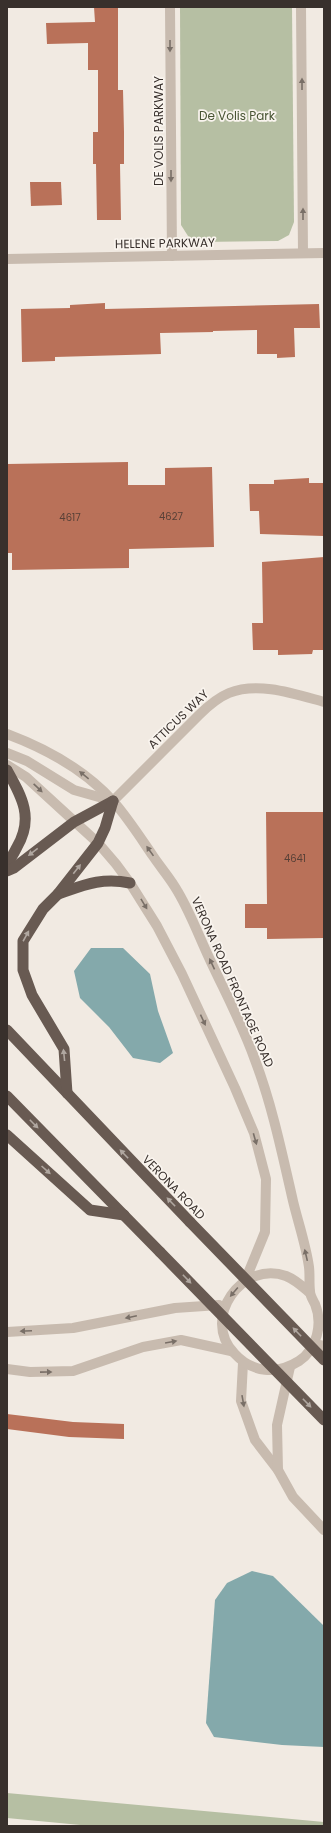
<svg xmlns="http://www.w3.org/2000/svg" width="331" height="1833" font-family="Poppins,sans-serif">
<rect width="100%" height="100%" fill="#f1eae2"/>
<g fill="#b6bfa3">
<path d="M180 7H292L294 222 289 235 278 241 200 242 188 236 181 225Z"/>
<path d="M7 1793 324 1822V1826H91L7 1818Z"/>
</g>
<g fill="#84a9ab">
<path d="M91 948H123L150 974 158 1011 173 1053 160 1063 133 1058 109 1027 80 998 74 971Z"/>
<path d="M252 1571 273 1576 324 1626V1747L282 1745 214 1737 206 1723 215 1600 227 1583Z"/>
</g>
<g fill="#b97159">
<path d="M94 7H118V90H123L124 132V164H120L121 220H97L96 164H93V132H98V70H88V43L47 44 46 23 95 22Z"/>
<path d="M30 182H61L62 205 31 206Z"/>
<path d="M105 303V309L319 304 320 328H294L295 357 277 358V354H257V330L213 331V332L160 333 161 354 55 357V361L22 362 21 309 70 308V305Z"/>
<path d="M128 462V485H165V468L212 467 214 547 129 549V568L12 570V553H7V464Z"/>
<path d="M309 478V483H324V536L260 534 259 511H250L249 484H274V480Z"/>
<path d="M324 557V650H313L312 654 278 655V650H253L252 623H263L262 562Z"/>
<path d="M266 812H324V938L267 939V928H245V904H267Z"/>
<path d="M7 1414 73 1422 124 1424V1439L69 1437 7 1429Z"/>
</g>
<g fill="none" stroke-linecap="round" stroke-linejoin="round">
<g stroke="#c8bbaf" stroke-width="10">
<path d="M170 7 172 256"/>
<path d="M301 7 303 253"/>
<path d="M7 259 324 253"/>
<path d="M113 801 199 715C208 706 217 698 229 693 258 681 295 694 324 702"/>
<path d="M243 1363 241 1401 255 1440 278 1470 293 1497 324 1530"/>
<path d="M278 1470 277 1425 290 1367"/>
</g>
<g stroke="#c8bbaf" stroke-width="10">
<path d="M7 734C47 749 84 769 113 801 128 818 140 837 153 856 161 868 171 879 178 892 191 914 200 939 211 962 226 994 243 1026 255 1060 272 1105 282 1153 293 1201 298 1222 306 1245 309 1267 310 1275 309 1283 310 1291 310 1296 313 1300 315 1304 323 1324 317 1349 299 1361 277 1375 252 1373 234 1353 201 1318 242 1260 286 1276 296 1280 303 1287 310 1293"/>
<path d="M7 753 27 761 74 790 113 801"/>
<path d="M7 765 26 777 98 843 116 864 130 883 157 926 182 974 235 1088 254 1133 266 1179 265 1232 245 1281"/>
<path d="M7 1332 73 1328 175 1308 219 1305"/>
<path d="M314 1344 324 1346"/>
<path d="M7 1369 30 1372 73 1371 143 1347 181 1340 231 1351"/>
</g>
<g stroke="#685a52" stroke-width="11">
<path d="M7 770C22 797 34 818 17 847 14 853 11 859 7 863"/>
<path d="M7 871 14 868 74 822 113 801"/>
<path d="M58 894C84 885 102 877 130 883"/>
<path d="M7 1030 190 1222"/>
<path d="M67 1093 64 1049 32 995 23 970V941L43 909 58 894 98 843 105 828 113 801"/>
<path d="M7 1096 160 1252"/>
<path d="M7 1135 90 1210 124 1215"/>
</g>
<g stroke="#685a52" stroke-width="11">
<path d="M190 1222 324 1360"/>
<path d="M160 1252 324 1420"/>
</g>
</g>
<defs><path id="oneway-solid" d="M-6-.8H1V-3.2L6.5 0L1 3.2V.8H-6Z"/></defs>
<g fill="#796f67">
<use href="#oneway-solid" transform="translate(170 46) rotate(90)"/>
<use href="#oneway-solid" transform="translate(302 84) rotate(-90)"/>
<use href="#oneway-solid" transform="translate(171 176) rotate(90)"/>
<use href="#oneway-solid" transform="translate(303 214) rotate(-90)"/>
<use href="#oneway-solid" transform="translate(84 775) rotate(-141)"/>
<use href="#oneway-solid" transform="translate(38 788) rotate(43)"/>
<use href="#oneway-solid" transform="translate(150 851) rotate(-125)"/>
<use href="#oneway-solid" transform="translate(144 904) rotate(59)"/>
<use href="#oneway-solid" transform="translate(212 964) rotate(-115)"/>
<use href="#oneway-solid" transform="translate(203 1020) rotate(65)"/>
<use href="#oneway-solid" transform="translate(255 1139) rotate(74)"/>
<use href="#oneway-solid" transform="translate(306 1255) rotate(-103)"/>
<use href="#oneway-solid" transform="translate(234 1292) rotate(130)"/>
<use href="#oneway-solid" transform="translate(131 1317) rotate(168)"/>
<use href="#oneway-solid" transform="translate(26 1331) rotate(177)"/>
<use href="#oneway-solid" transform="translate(171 1342) rotate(-10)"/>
<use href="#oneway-solid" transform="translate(46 1372) rotate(-1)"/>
<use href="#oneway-solid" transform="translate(243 1401) rotate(80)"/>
</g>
<g fill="#b0a7a0">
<use href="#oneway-solid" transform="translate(33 852) rotate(142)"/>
<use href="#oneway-solid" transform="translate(77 869) rotate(-52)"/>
<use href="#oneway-solid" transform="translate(26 936) rotate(-61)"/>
<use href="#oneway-solid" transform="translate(64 1055) rotate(-96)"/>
<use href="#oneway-solid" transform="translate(34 1124) rotate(45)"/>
<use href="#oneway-solid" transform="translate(124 1154) rotate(-134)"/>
<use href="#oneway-solid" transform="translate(46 1170) rotate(42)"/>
<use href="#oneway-solid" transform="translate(171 1202) rotate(-134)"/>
<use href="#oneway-solid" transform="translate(187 1279) rotate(46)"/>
<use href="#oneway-solid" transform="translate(297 1332) rotate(-134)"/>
<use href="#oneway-solid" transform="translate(307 1403) rotate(46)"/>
</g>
<g text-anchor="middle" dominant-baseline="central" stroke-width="3.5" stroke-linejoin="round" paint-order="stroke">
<g font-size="10" fill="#584037">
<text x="171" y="516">4627</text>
<text x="70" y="517">4617</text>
<text x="295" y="858">4641</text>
</g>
<g font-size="12" fill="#485433" stroke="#f9f4ee">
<text x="237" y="115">De Volis Park</text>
</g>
<g font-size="12" fill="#38302c" stroke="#f9f4ee">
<text transform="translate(158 131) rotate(-90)">DE VOLIS PARKWAY</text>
<text transform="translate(165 243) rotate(-1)">HELENE PARKWAY</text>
<text transform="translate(178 719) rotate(-44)">ATTICUS WAY</text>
<text transform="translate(233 982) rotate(66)">VERONA ROAD FRONTAGE ROAD</text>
<text transform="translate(174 1187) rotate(46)">VERONA ROAD</text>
</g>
</g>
<rect width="331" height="1833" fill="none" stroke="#38302c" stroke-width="16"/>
</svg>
